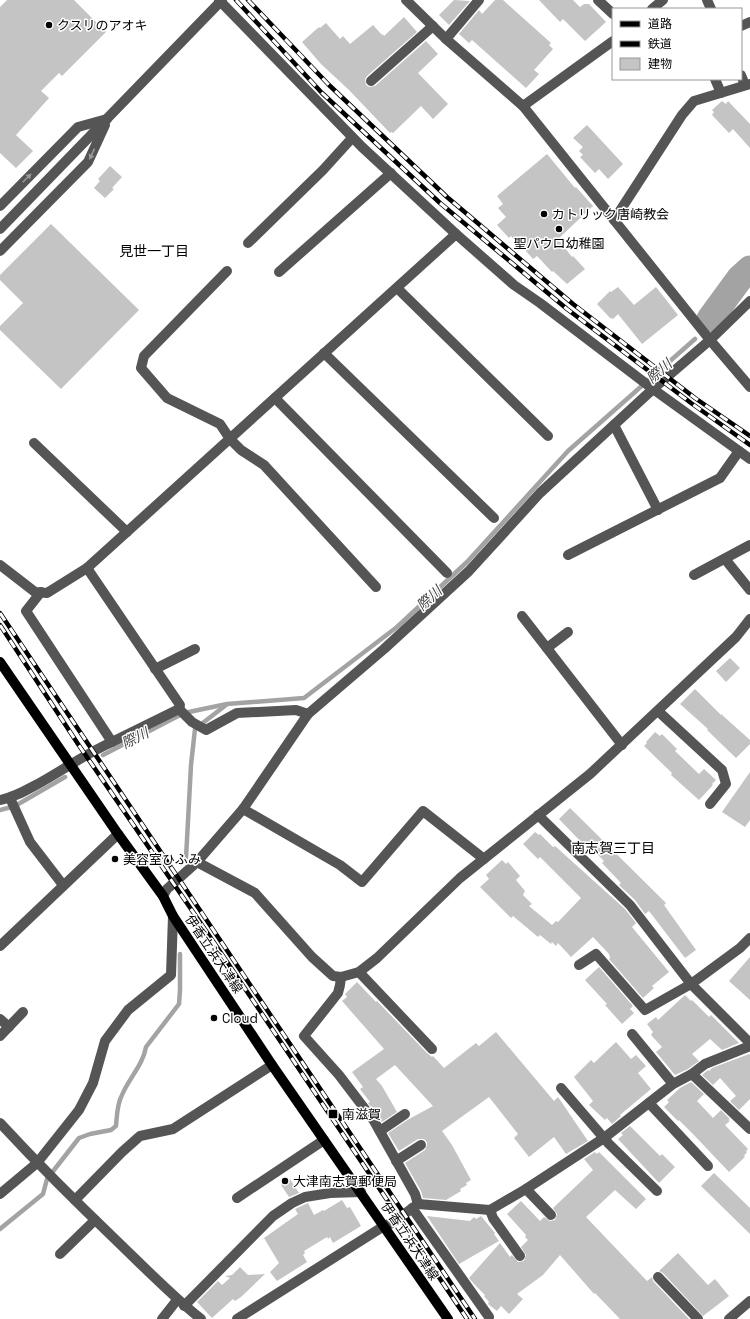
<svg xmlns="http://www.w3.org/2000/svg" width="750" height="1319" font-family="'Space Grotesk','Noto Sans JP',sans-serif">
<rect width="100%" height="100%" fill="#fff"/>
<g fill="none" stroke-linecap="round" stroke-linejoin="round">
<g stroke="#a3a3a3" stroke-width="4.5">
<path d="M103 755 184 713 227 704 304 698 397 627 467 562 568 451 695 339"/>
<path d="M0 810 15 806 65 777"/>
<path d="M186 858 191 765 195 729 226 705"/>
<path d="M0 1229 43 1194 47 1179 79 1138 90 1134 111 1130 116 1126C117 1115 117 1104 122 1095 129 1078 143 1065 146 1047L179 1004 180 990V954"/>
</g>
<path stroke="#a3a3a3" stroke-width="27" d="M710 319 740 278 750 269"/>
</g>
<g fill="#c4c4c4">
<path d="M7 0H74L106 32 62 76 59 73 41 91 49 98 16 135 33 151 16 168 0 153V7Z"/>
<path d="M454 0 470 1 449 25 439 15Z"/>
<path d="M495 0H503L551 43 549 45 553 49 534 70 539 74 526 88 472 40 469 43 459 34 479 10 482 14Z"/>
<path d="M539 0H573L580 7 584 4H589L606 22 585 41 563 19 560 22Z"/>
<path d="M404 17 417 32 367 76 365 79 366 85 369 87 375 86 426 41 438 54 418 73 448 104 433 119 421 106 393 133 391 132 390 133 349 90 321 64 302 42 319 27 320 28 326 23 340 39 343 36 350 44 373 25 382 35 383 34 384 36Z"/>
<path d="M722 101 726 104 728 101 750 124V148L733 129 729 133 712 115 714 112 712 110Z"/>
<path d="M587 125 623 164 608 179 599 169 595 173 580 157 583 155 579 151 583 147 573 138Z"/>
<path d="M547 154 575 188 576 187 593 206 558 239 572 257 573 256 585 269 567 284 553 271 552 272 537 256 533 259 518 242 517 243 511 236 509 238 497 225 506 217 498 208 503 204 497 196Z"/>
<path d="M110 166 122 177 112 188 114 189 105 198 94 188 100 181 98 179Z"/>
<path d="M51 224 139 310 61 389 0 330V326L23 303 0 280V275Z"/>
<path d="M618 287 634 305 656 287 678 315 642 344 618 314 613 319 611 318H610L597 304 610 291 611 292Z"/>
<path d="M730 658 740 668 726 682 716 671Z"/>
<path d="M695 689 721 715V714L750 740V744L736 758 707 730 708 729 680 704Z"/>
<path d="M655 732 660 736 662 734 677 749 675 751 699 774 704 769 716 780 712 784 713 785 699 800 671 775 672 773 644 746 647 743 646 742Z"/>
<path d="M750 772V820L745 827 722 812Z"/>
<path d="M570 808 666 903 664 905 696 950 685 958 649 911 645 914 635 900 619 885 621 883 602 863 604 861 587 844 585 846 559 819Z"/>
<path d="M535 832 539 835 540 834 553 847 555 846 625 909 636 923 632 927 669 972 652 986 654 988 643 998 609 959 610 958 609 954 593 937 571 957 558 943 556 946 552 942 551 944 540 935 538 937 513 916 511 918 480 887 489 879 486 875 502 860 506 864 508 862 520 876 516 880 525 891 523 895 532 904 529 906 552 925 556 921 558 922 581 898 540 857 538 859 523 844Z"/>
<path d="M750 957V1000L729 981Z"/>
<path d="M599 967 633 1006 630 1009 634 1013 622 1024 605 1005 607 1004 585 980Z"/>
<path d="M357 982 376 1002 377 1001 427 1053 432 1057 433 1056 444 1068 476 1043 479 1046 496 1032 554 1101 558 1097 588 1141 566 1154 554 1137 529 1157 514 1138 518 1134 489 1097 442 1131 452 1145 471 1180 466 1183 467 1185 460 1189 461 1191 446 1200 423 1198 421 1191 405 1163 425 1150 427 1145V1142L424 1139H418L399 1151 388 1133 409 1119 433 1106 395 1065 376 1079 382 1086 397 1112 382 1122 368 1103 370 1102 360 1089 363 1087 352 1072 384 1049 342 1001 347 997 345 994Z"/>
<path d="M685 995 691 1001 692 1000 709 1017 711 1015 739 1043 722 1050 710 1039 692 1054 699 1061 688 1069 675 1075 656 1052 662 1047 651 1035 653 1032 647 1024 656 1017 658 1020Z"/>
<path d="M616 1042 631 1059 636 1055 646 1066 638 1073 651 1089 620 1115 621 1116 612 1124 607 1118 605 1120 589 1105 593 1101 574 1077 591 1060 594 1063Z"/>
<path d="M749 1054 750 1055V1099L739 1110 730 1101 736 1096 720 1078 713 1085 702 1075 708 1070 709 1071 712 1068Z"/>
<path d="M691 1082 704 1094 697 1101 713 1118 721 1110 730 1119 728 1120 730 1121 725 1125 748 1149 746 1151 747 1152 744 1156 745 1157 729 1172 693 1134 679 1120 678 1121 664 1107 669 1102 667 1100 680 1088Z"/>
<path d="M630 1126 660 1156 662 1154 675 1167 659 1183 618 1139 623 1135 621 1133Z"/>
<path d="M595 1152 597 1154 599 1152 646 1199 636 1209 615 1190 586 1217 647 1281 652 1277 653 1281 689 1319H620L595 1293 594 1294 560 1255 543 1275 517 1294 523 1299 509 1314 501 1306 497 1311 488 1304 489 1302 484 1296 485 1295 475 1285 469 1278 500 1243 510 1257 512 1255 518 1262 524 1261 526 1255 521 1247 528 1240 525 1237 526 1235 507 1214 521 1201 540 1221 544 1217 550 1221 555 1220 557 1214 553 1208 593 1170 584 1159Z"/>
<path d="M714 1173 750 1208V1234L701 1186Z"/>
<path d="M290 1179 299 1193 289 1197 281 1185Z"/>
<path d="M342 1200 347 1208 350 1207 361 1226 333 1243 330 1237 328 1239 327 1237 304 1251 305 1253 303 1255 307 1262 277 1281 270 1272 279 1263 264 1238 298 1214 295 1209 308 1203 314 1215 323 1210 324 1211Z"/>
<path d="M427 1216 470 1221 474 1217 476 1219 481 1216 495 1233 494 1234 499 1241 459 1264Z"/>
<path d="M678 1253 708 1285 715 1279 729 1296 703 1316 663 1273 659 1271Z"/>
<path d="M240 1267 248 1275 265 1274 241 1297 235 1301 233 1299 212 1318 197 1302 218 1281 222 1285 230 1278 225 1276 232 1275Z"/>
</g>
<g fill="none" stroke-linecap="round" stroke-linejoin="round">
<g stroke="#555" stroke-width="10">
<path d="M219 0 362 147 456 234 514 285 540 303 653 389 750 459"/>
<path d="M406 0 446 39 523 106 710 340 750 387"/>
<path d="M598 0 613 14"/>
<path d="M707 0 711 9"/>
<path d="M652 9 663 0"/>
<path d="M741 26 750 22"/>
<path d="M446 39 479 0"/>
<path d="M741 75 745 85"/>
<path d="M715 79 721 93"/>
<path d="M371 81 433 26"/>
<path d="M523 106 613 41"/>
<path d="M0 206 78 127 107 119"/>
<path d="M614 220 682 115 694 101 750 84"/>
<path d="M0 229 222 0"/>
<path d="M248 243 323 170 352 138"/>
<path d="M0 251 88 162 105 125"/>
<path d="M227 271 144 356 141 368 167 398 220 424 230 439 241 450 264 465 376 587"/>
<path d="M279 272 391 173"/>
<path d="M397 288 548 436"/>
<path d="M324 353 494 518"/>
<path d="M275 398 447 573"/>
<path d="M614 425 658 510"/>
<path d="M34 443 127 532"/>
<path d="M568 555 720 478 739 451"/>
<path d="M725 559 750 590"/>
<path d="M0 565 35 592 47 593 87 568 456 234"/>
<path d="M87 568 180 705 179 709"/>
<path d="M694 575 750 545"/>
<path d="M41 592 26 611 112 742 179 709 192 722 206 730 237 713 296 710 308 714"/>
<path d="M522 616 622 745"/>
<path d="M547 648 568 632"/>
<path d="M155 669 195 649"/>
<path d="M658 711 722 770 726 784 710 804"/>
<path d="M10 798 30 842 63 885"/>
<path d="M0 800C12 798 23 792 34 786 60 772 85 754 112 742"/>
<path d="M243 809 340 865 362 882 423 811 484 859"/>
<path d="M538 815 630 905 691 984 750 1043"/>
<path d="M197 862 255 893 312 957 333 976 341 977 359 972 377 958 460 878 590 774 736 637 750 619"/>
<path d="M163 896 167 889 197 862 243 809 308 714 384 649 469 571 540 493 653 389 710 340 750 301"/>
<path d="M0 946 118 834"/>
<path d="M579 965 596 954 645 1010 691 984 740 948 750 938"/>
<path d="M359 972 432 1049"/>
<path d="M341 977 340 985 338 993 304 1036 339 1075 374 1121 415 1194 418 1204"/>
<path d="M0 1019 9 1027"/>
<path d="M632 1034 673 1084"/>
<path d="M0 1036 23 1012"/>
<path d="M692 1074 750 1129"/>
<path d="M561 1088 609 1144 657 1191"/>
<path d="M649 1103 708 1166"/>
<path d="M0 1123C37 1163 76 1202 116 1240 144 1267 171 1295 201 1319"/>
<path d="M380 1131 405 1114"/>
<path d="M396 1161 421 1145"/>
<path d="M526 1189 551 1215"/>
<path d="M0 1194 37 1163 79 1110 93 1083 105 1041 128 1010 171 975 173 916"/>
<path d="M237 1198 324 1140"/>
<path d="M75 1200 122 1152 140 1136 173 1129 272 1065"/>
<path d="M412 1208 489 1317"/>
<path d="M490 1210 493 1218 520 1256"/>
<path d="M60 1254 95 1220"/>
<path d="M658 1277 698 1319"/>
<path d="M184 1306 273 1216 292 1203 305 1197 330 1193 361 1192"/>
<path d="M162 1319 177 1300"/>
<path d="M237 1319 384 1226 392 1223 418 1204 490 1210 526 1189 604 1138 673 1084 692 1074 705 1064 750 1046"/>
<path d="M729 1319 750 1301"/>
</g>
<path stroke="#000" stroke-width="10" d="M0 662 118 834 163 896 173 916 272 1065 448 1319"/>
<defs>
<g id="rail">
<path d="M236 0 322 93 440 203 567 309 691 403 750 445"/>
<path d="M248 0 329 85 447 197 573 304 695 398 750 436"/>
<path d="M0 613 475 1319"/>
<path d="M0 625 78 744 217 947 467 1319"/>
</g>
</defs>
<use href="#rail" stroke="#000" stroke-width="4.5"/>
<use href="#rail" stroke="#fff" stroke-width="3" stroke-dasharray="9" stroke-linecap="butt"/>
</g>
<defs><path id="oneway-solid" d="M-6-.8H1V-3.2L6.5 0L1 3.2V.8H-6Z"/></defs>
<g fill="#999">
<use href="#oneway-solid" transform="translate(92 154) rotate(115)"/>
<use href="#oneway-solid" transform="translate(27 178) rotate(-45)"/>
</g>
<g fill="#000" stroke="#fff" stroke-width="1.5">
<circle cx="49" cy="25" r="4"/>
<circle cx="544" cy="214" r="4"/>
<circle cx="559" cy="229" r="4"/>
<circle cx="115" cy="859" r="4"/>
<circle cx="214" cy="1018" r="4"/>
<rect x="328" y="1109" width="10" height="10" rx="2"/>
<circle cx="285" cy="1181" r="4"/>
</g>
<g text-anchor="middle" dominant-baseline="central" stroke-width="3" stroke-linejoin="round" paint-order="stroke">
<g font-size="13" fill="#000" stroke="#fff" text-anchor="start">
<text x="57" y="25">クスリのアオキ</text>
<text x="552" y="214">カトリック唐崎教会</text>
<text x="559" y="243" text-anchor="middle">聖パウロ幼稚園</text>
<text x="123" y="859">美容室ひふみ</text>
<text x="222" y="1018">Cloud</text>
<text x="342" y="1114">南滋賀</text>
<text x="293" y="1181">大津南志賀郵便局</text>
</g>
<g font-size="13" fill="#000" stroke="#fff">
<text transform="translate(214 954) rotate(56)">伊香立浜大津線</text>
<text transform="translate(410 1241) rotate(56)">伊香立浜大津線</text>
</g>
<g font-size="14" fill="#000" stroke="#fff">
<text x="154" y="251">見世一丁目</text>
<text x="613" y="848">南志賀三丁目</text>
</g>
<g font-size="14" font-style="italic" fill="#444" stroke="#fff">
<text transform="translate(659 371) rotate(-41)">際川</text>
<text transform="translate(429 598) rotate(-43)">際川</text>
<text transform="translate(135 738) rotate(-27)">際川</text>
</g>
</g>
<rect x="612" y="8" width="130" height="72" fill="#ffffff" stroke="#999999"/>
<rect x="620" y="21" width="20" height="6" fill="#000000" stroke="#999999"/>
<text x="648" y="28" font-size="12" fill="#000000">道路</text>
<rect x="620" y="41" width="20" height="6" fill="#000000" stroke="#999999"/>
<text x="648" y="48" font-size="12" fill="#000000">鉄道</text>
<rect x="620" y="58" width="20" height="12" fill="#c4c4c4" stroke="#999999"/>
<text x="648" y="68" font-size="12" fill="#000000">建物</text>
</svg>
